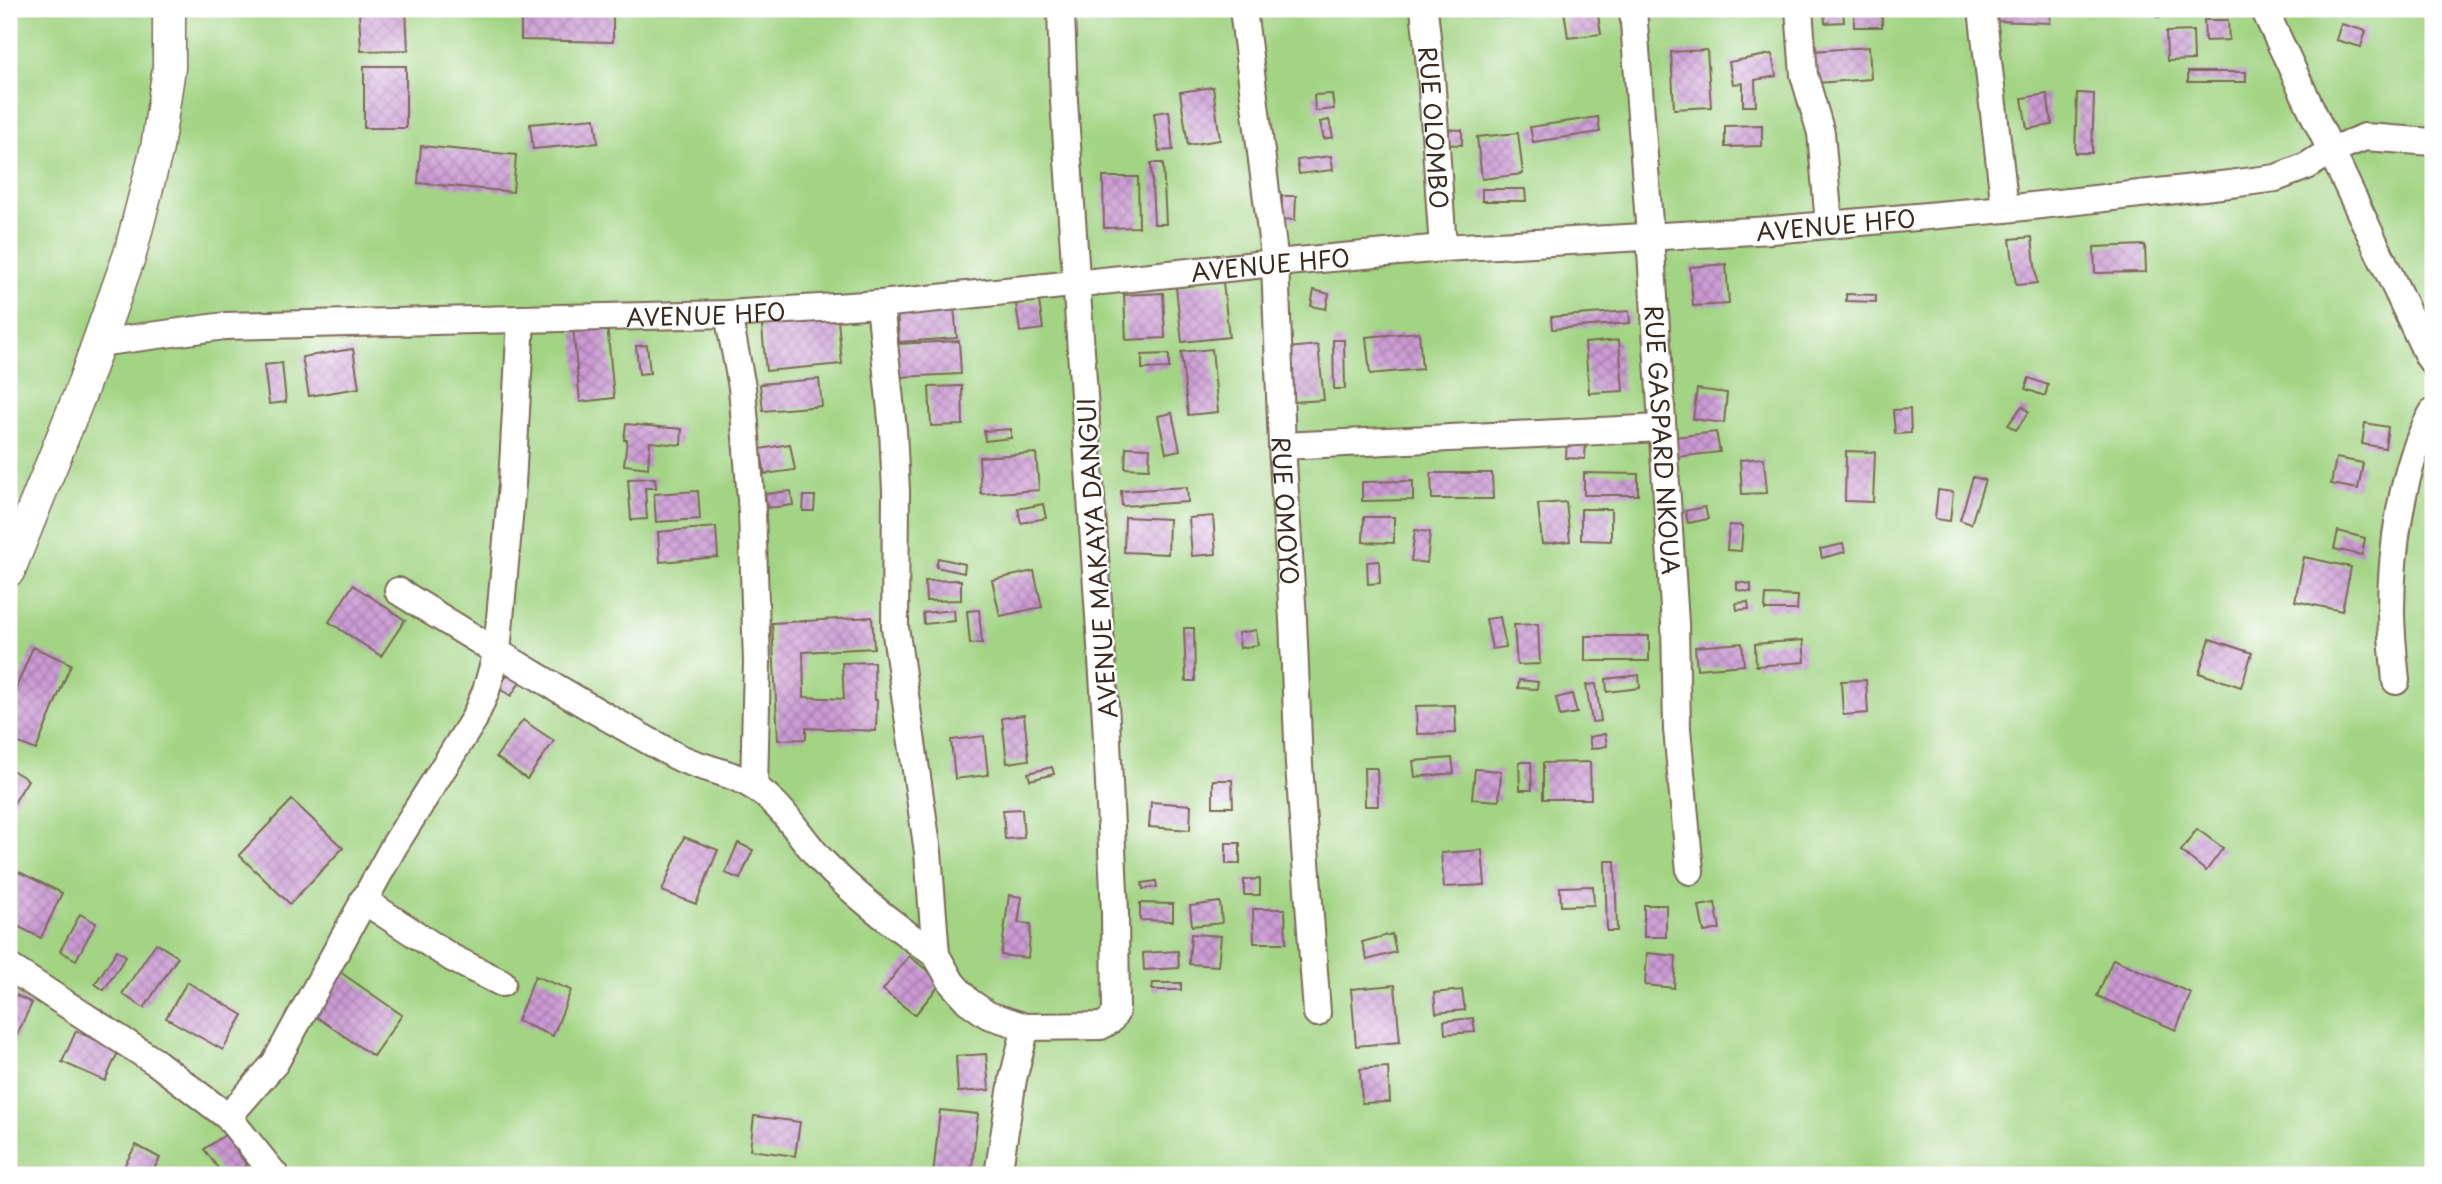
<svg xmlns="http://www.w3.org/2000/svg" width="2442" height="1184" font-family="'Playpen Sans',sans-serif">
<defs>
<pattern id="building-cross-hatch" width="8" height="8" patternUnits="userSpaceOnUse" patternTransform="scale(1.75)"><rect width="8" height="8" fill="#cb9ad4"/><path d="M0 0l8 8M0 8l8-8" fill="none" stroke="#a67eab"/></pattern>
</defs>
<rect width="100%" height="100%" fill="#fff"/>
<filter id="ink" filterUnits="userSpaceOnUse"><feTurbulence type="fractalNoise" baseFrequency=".0143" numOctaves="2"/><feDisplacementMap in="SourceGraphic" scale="14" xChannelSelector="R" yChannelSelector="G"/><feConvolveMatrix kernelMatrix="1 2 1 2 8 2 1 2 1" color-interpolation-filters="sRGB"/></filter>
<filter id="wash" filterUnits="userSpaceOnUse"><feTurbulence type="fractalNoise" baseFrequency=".00686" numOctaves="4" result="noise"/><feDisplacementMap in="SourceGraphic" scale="28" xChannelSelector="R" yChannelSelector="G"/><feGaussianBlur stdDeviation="1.57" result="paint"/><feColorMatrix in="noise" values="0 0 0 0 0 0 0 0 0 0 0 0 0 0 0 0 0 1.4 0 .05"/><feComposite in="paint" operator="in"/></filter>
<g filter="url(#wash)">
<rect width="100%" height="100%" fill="#f4dec2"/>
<rect fill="#a2d483" stroke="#6e7f50" stroke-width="2" x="9" y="9" width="2424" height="1166"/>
<g id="blocks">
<g fill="url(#building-cross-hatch)">
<path d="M406 9 408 50 361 51 359 10Z"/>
<path d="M1575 9H1597L1601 34 1568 38 1564 10Z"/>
<path d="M1824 9H1843L1844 22 1825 23Z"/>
<rect x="1854" y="9" width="28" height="18"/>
<path d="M1996 9H2051L2050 23 1995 21Z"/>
<path d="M2156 9H2207L2208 10 2157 17Z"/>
<path d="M2340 9H2369L2368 15 2339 12Z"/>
<path d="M521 11 613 12V42L521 40Z"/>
<path d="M2204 20H2228L2229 40 2205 41Z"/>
<path d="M2341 24 2366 31 2361 47 2336 40Z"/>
<path d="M2193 31 2194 60 2167 61 2166 32Z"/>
<path d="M1869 47 1871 79 1816 83 1813 51Z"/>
<path d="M1707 50 1711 107 1674 109 1671 52Z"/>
<path d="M1772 54 1776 76 1755 80 1756 106H1743V83L1733 84 1729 62Z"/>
<rect x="364" y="66" width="42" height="62"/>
<rect x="2188" y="72" width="58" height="10"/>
<path d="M1213 87 1220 140 1188 145 1180 92Z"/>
<path d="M2077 93 2094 94 2092 153H2075Z"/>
<path d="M1332 94 1334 109 1315 111 1314 95Z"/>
<path d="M2047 94 2052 125 2027 129 2022 98Z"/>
<path d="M1169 111 1173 150 1159 151 1154 113Z"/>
<path d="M1598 117 1600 132 1533 142 1530 127Z"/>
<path d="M595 118 598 143 533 149 530 124Z"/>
<path d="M1329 120 1333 137 1324 139 1320 122Z"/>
<path d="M1762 125V146L1725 147V126Z"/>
<path d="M1438 129 1462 130V145L1437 144Z"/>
<path d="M1518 133 1523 174 1482 179 1477 137Z"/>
<path d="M421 146 516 155 513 192 418 183Z"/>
<path d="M1331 156 1333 170 1299 174 1297 160Z"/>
<path d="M1151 163H1163L1166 224H1154Z"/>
<path d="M1103 177H1138L1139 227 1104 228Z"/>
<path d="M1482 189H1525L1526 201H1482Z"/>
<path d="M1282 196H1296L1295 220 1282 219Z"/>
<path d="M2032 237 2037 283 2016 285 2010 239Z"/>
<path d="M2145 245 2146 272 2095 273 2094 247Z"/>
<path d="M1726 264 1729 304 1693 306 1690 267Z"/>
<path d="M1223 282 1229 337 1182 342 1176 287Z"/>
<path d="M1314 290 1329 294 1326 309 1311 306Z"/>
<path d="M1163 293 1165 338 1126 340 1124 295Z"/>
<path d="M1846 294 1876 295V302L1846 301Z"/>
<path d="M1039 301 1043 329 1020 332 1016 304Z"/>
<path d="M954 308 957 338 899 342 897 311Z"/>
<path d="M837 309 842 364 766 371 761 316Z"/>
<path d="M1629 311 1630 323 1552 329 1551 317Z"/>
<path d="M607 324 614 398 580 402 573 327Z"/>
<path d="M1419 332 1422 369 1370 374 1366 337Z"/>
<path d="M1333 340H1344L1345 389H1334Z"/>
<path d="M1619 340 1623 391 1589 393 1585 343Z"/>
<path d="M959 341 961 374 898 377 896 344Z"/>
<path d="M647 345 650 373 639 374 636 346Z"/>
<path d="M1318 345 1324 400 1293 402 1288 348Z"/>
<path d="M353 349 359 388 309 396 302 357Z"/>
<path d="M1212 349 1218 412 1188 415 1181 352Z"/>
<path d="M1169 354V368L1142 369V355Z"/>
<path d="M282 363 286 402 269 404 264 365Z"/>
<path d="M2029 378 2048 385 2045 396 2025 389Z"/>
<path d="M819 379 822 406 763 411 760 384Z"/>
<path d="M962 386 963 425 931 426 929 387Z"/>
<path d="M1697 389 1727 393 1724 423 1693 419Z"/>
<path d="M2022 406 2029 412 2016 430 2008 425Z"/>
<path d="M1910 409 1911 433 1895 434 1893 410Z"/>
<path d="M1172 413 1180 450 1166 453 1158 416Z"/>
<path d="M2365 423 2388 427 2385 448 2362 444Z"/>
<path d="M626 424 682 429 681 445 650 442 648 468 624 465 627 440H624Z"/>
<path d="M1011 429V438L985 441 984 431Z"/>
<path d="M1716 432 1720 452 1677 457 1674 437Z"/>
<path d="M1567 436 1586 437 1585 459 1566 458Z"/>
<path d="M790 444 795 470 765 474 760 449Z"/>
<path d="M1126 447 1150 448 1149 469 1125 468Z"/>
<path d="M1846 451 1875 452 1873 502 1845 501Z"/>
<path d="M1036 453 1039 490 981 494 979 457Z"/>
<path d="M1764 458 1767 493 1742 494 1740 460Z"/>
<path d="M2336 458 2363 463 2358 489 2331 484Z"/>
<path d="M1431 473H1492L1493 499H1432Z"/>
<path d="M1584 473 1638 474V495H1584Z"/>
<path d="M1973 477 1985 480 1971 524 1960 520Z"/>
<path d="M655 478 656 488H645L647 519 631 520 628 479Z"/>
<path d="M1413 481V500L1362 501V482Z"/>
<path d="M1187 487 1188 502 1122 506 1121 491Z"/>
<path d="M1938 490 1953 492 1950 521 1935 519Z"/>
<path d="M698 491 700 519 656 522 654 494Z"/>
<path d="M791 491 793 505 767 508 765 494Z"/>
<path d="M804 496H815L814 511H803Z"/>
<path d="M1566 502 1570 541 1542 544 1538 504Z"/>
<path d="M1043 504 1046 518 1021 523 1018 509Z"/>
<path d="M1705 507 1708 519 1688 523 1685 511Z"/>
<path d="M1581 509H1611V541L1581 540Z"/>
<path d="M1213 516 1216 554 1192 556 1189 518Z"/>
<path d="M1125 517 1169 519 1168 554 1124 552Z"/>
<path d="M1364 517H1394V543L1363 542Z"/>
<path d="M1729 525 1743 526 1741 551 1727 550Z"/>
<path d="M716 527 718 557 660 562 658 532Z"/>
<path d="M1415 530 1430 532 1427 563 1411 561Z"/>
<path d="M2338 531 2365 538 2362 555 2334 549Z"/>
<path d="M1843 544 1845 552 1822 558 1820 549Z"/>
<path d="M2304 557 2351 567 2342 611 2295 601Z"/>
<path d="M938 558 965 564 964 573 936 567Z"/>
<path d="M1379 561 1380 583 1368 584 1367 562Z"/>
<path d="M1034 571 1042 607 1000 616 992 580Z"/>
<path d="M961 580V600L926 601 925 581Z"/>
<path d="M1737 582 1751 584V592L1737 590Z"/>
<path d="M353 585 405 620 381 656 329 622Z"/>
<path d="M1766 595 1798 596 1797 610H1765Z"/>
<path d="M1748 602 1749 609 1737 610 1736 603Z"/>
<path d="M954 610 955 621 924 624 923 613Z"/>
<path d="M979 610 982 643 970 644 967 611Z"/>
<path d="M872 617 874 648 803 652 804 697 844 699 842 663 874 662 875 700H877L876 731 806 728V739L778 740 772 623Z"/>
<path d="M1500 617 1506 647 1492 649 1486 619Z"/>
<path d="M1538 624 1540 664 1517 665 1514 625Z"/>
<path d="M1184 628H1194L1195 681H1186Z"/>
<path d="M1256 630 1258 645 1240 648 1238 633Z"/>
<rect x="1585" y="636" width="64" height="25"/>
<path d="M2210 639 2252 653 2241 687 2199 673Z"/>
<path d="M1803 640 1805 662 1756 666 1755 644Z"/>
<path d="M1742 643 1744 665 1697 669 1695 647Z"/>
<path d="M33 647 71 664 36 750 9 739V705Z"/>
<path d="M508 674 520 682 511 696 498 688Z"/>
<path d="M1639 675 1640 688 1607 692 1606 679Z"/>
<path d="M1519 680 1538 682 1537 689 1518 688Z"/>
<path d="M1866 680 1868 713 1843 715 1841 681Z"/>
<path d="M1596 684 1601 721 1592 722 1586 685Z"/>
<path d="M1572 694 1577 713 1560 716 1556 698Z"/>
<path d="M1455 705 1456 733 1417 734 1416 706Z"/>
<path d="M1024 715 1029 760 1007 763 1002 718Z"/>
<path d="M523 720 554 741 527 779 496 757Z"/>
<path d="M1605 734 1607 746 1591 749 1589 737Z"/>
<path d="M984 736 988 775 955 779 951 740Z"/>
<path d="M1452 758 1454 773 1415 777 1413 761Z"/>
<path d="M1519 762H1531L1532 790H1520Z"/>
<path d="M1590 762 1591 799H1543V763Z"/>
<path d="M1052 767 1054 774 1030 780 1028 773Z"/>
<path d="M9 768 28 780 9 811Z"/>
<path d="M1364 768H1377L1378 806H1365Z"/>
<path d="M1475 769 1501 771 1499 801 1472 799Z"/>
<path d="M1213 780H1232L1233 807H1213Z"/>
<path d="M292 800 343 848 290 904 239 855Z"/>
<path d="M1151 802 1191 805 1190 830 1149 827Z"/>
<path d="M1022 809 1024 838 1005 839 1003 810Z"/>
<path d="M2197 829 2223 848 2206 871 2181 851Z"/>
<path d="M684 837 718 850 696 904 662 891Z"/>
<path d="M738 843 753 850 740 879 725 873Z"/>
<rect x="1226" y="843" width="14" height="21"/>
<path d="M1482 850 1485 885 1444 887 1441 853Z"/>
<path d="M1605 861H1615L1617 931H1607Z"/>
<path d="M9 867 62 893 41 938 9 922Z"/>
<path d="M1260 879V895H1244V880Z"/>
<path d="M1156 881 1157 887 1143 889 1142 883Z"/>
<path d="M1593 886 1594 905 1561 906 1560 887Z"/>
<path d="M1009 895 1022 897 1018 923 1031 924 1028 958 1001 955Z"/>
<path d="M1220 902 1222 923 1192 926 1190 906Z"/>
<path d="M1140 903 1173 904V921L1140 920Z"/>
<path d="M1715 903 1720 929 1704 932 1699 906Z"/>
<rect x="1644" y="905" width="22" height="32"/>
<path d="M1253 909H1285L1286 943H1254Z"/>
<path d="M80 914 96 923 76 960 60 951Z"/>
<path d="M1191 934 1221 936 1218 966 1189 964Z"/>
<path d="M1392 934 1396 952 1367 960 1362 942Z"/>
<path d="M156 943 178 957 144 1008 122 994Z"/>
<path d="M117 950 126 956 104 990 95 984Z"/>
<path d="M1178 951 1179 968 1144 970 1143 953Z"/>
<path d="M1647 953 1676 956 1674 988 1645 985Z"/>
<path d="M909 956 942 982 915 1015 883 990Z"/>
<path d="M2113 959 2191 993 2176 1030 2097 996Z"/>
<path d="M340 972 402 1015 373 1056 311 1013Z"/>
<path d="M535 976 571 990 553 1036 517 1021Z"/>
<path d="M187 982 243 1015 223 1050 166 1018Z"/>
<path d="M1153 983H1181V990H1152Z"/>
<path d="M1395 985 1400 1042 1356 1046 1351 989Z"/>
<path d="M1462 990 1465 1010 1436 1013 1434 993Z"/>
<path d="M9 992 32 1003 14 1041 9 1039Z"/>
<path d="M1473 1018 1475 1032 1445 1034 1444 1021Z"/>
<path d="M76 1031 119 1050 105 1081 62 1062Z"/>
<path d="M986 1054 989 1090 958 1092 956 1056Z"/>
<path d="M1388 1067 1390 1102 1362 1103 1360 1069Z"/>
<path d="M940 1110 978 1114 971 1175H933Z"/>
<path d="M754 1116 800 1122 795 1156 750 1150Z"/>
<path d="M225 1135 247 1165 232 1175H223L204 1149Z"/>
<path d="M136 1145 160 1158 151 1175H119Z"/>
</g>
</g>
</g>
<g filter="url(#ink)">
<use href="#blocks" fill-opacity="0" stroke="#7c6957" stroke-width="2"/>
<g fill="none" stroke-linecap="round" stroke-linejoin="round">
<defs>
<g id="minor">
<path id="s1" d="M1243 9 1275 263 1282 446 1293 619 1299 765 1317 1013"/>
<path id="s2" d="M1424 9 1431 75 1443 248"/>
<path id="s3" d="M1633 9 1650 236 1675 623 1677 729 1690 871"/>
<path d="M1799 9 1804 75 1821 133 1829 224"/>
<path d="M1982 9 2005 209"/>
<path d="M2264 9 2428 356 2433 363"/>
<path d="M880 304 893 430 896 491 895 627 928 852 936 955 952 983 968 1001 988 1015 1026 1027 1101 1026 1110 1021 1116 1012 1115 913 1106 719 1064 101 1061 9"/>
<path d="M728 314 742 387 752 512 757 662 754 786"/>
<path id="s4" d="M98 343 225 326 728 314 880 304 1275 263 1443 248 1772 230 2005 209 2230 184 2276 178 2307 166 2332 150 2365 137 2433 142"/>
<path d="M1282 446 1662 428"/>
<path d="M398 591C490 648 581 704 676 756 701 769 730 771 754 787 782 804 800 837 822 861 856 897 896 927 936 955"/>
<path d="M2396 681C2394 658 2391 634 2391 611 2391 551 2402 464 2433 412"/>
<path d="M363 900 452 958 502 983"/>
<path d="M9 967 157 1063 228 1117 275 1175"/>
<path d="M228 1117 275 1063 394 846 474 719 486 691 497 652 512 484 521 319"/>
<path d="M998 1175 1013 1079 1026 1027"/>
</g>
<path id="tertiary" d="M9 570 80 394 130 254 157 148 169 68V9"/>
</defs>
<use href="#minor" stroke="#7c6957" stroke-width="30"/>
<use href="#tertiary" stroke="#7c6957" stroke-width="35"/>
<use href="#minor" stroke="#fff" stroke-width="26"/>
<use href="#tertiary" stroke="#fff" stroke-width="32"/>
</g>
</g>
<g text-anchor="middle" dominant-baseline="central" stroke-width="5" stroke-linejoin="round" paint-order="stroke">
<g font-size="24" fill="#3b2a1e" stroke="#fff">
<text stroke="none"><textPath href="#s2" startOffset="119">RUE OLOMBO</textPath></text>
<text stroke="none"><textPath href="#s4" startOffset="1743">AVENUE HFO</textPath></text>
<text stroke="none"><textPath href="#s4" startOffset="1176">AVENUE HFO</textPath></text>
<text stroke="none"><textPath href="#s4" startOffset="609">AVENUE HFO</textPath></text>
<text stroke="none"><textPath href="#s3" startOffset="432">RUE GASPARD NKOUA</textPath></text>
<text stroke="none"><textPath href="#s1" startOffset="504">RUE OMOYO</textPath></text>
<text transform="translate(1096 558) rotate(-94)">AVENUE MAKAYA DANGUI</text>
</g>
</g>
<rect width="2442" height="1184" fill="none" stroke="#fff" stroke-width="35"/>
</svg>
